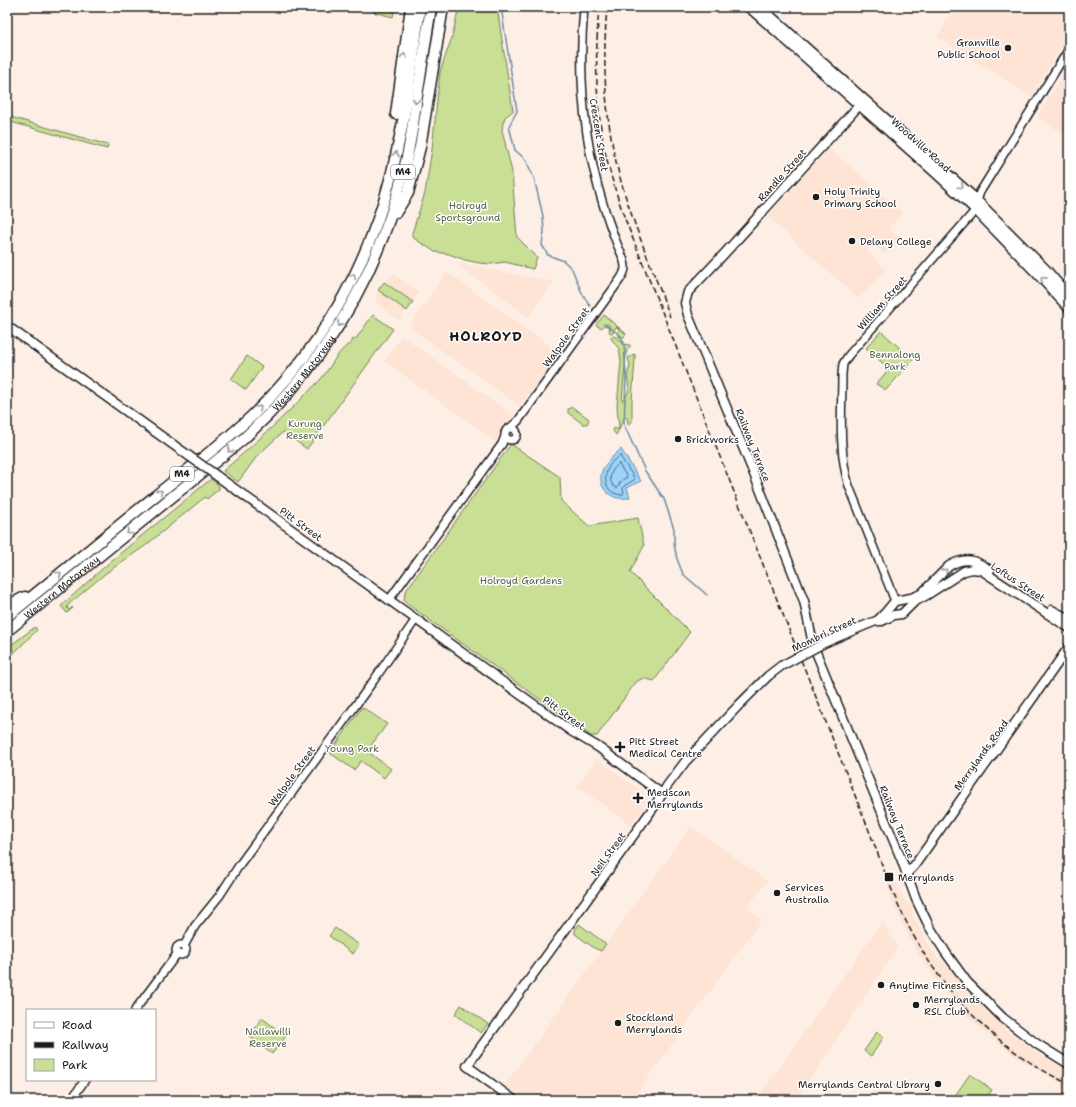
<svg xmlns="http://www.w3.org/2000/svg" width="1076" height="1107" font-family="'Shantell Sans',sans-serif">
<rect width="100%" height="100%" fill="#feefe6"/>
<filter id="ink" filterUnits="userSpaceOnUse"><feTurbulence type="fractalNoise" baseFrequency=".025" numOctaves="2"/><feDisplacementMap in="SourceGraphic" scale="8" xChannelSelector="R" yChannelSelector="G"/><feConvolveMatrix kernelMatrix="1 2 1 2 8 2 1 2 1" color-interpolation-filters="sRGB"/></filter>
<g filter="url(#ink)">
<g fill="#fde4d4">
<path d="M956 7H1069V35L1031 96 937 37Z"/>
<path d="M1069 65V137L1037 117Z"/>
<path d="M829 148 903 213 888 229 899 238 885 254 873 244 867 251 886 270 859 299 768 217Z"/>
<path d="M454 262 554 282 529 317Z"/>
<path d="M447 272 557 351 558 354 520 406 410 328V325Z"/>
<path d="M392 273 419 293 399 320 378 305 375 296Z"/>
<path d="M402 336 512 414V417L495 441 384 361Z"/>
<path d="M597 759 648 796 649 799 631 825 577 786Z"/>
<path d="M691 826 767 881 747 908 762 919 632 1100H526L505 1085Z"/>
<path d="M892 876 895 884 897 883 902 897 907 903H912V914L936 957 945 963 966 991 982 1007 1004 1026 1005 1030 1041 1055 1069 1070V1092L1061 1088 1062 1084 1016 1057 989 1036 972 1021 943 989 918 954 907 934 892 902 888 888 891 887 887 878Z"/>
<path d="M882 922 885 923 888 932 898 947 796 1100H756Z"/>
</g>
<g fill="#c8df95" stroke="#727e58">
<path d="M375 7H395L393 17 373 12Z"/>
<path d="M459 7H497L513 111 505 117 503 123 502 130 512 172 517 237 537 257 533 269 505 262 491 264 479 263 465 260 449 254 435 252 412 237V233L425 193 432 149 440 72 452 37Z"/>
<path d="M7 116 108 145 107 149 7 121Z"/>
<path d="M384 282 413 302 407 311 378 290Z"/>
<path d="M373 315 393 329 307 449 283 432 258 455 238 482 223 471C257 442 289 412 320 380 330 369 336 353 349 344L350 345 353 339 355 340Z"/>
<path d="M604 315 624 332 626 334 624 337H619L618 332 619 329 617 327 615 328 613 333H610L609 331 610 327 609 325 606 324 601 328 596 325Z"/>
<path d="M881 331 913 360 886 390 876 384 889 369 866 348Z"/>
<path d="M614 336 622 341 623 344 630 345V347L627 349 626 356 622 400H625L629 389 627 375 630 366 628 358 635 354V359L632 401V422L628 425 627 417H625C620 424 621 428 616 435L613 431 614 428 616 429H619L617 406 621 361 619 349 610 337Z"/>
<path d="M247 356 262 367 246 390 231 379Z"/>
<path d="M572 407 588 418 589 420 587 424H583L568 413V409Z"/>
<path d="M511 444 560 477 561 501 589 526 638 518 644 546 630 572 690 632 654 681 643 678 636 682 597 736H591L406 603 404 600 405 592Z"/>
<path d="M211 479 219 486V489L207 499 205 497 145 546 106 573 69 604 67 608 69 610 72 607 73 608 67 613 61 606 112 560Z"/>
<path d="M35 627 37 630 7 660V648Z"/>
<path d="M362 707 387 724 367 751 391 769 384 778 361 761 354 770 330 753Z"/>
<path d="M579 924 606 944 601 951 594 948 575 934V930Z"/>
<path d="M335 928 359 945 353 954 329 936Z"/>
<path d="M461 1005 488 1024 481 1033 455 1014Z"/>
<path d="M262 1018 286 1036 272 1054 250 1037Z"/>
<path d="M877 1032 884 1037 871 1056 864 1051Z"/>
<path d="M970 1074 992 1090 985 1100H952Z"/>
</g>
<path fill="#9cd3fb" stroke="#698aa2" d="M621 449 641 481 627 488 630 497C614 503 596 489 602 471 606 462 614 455 621 449Z"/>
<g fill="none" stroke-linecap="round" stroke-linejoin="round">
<g stroke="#4f6575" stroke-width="1">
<path d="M620 456 635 479 634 480 624 486 623 489 624 493 622 495C598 493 603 464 620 456Z"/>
<path d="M619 464 627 477 621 481 618 487 616 488C606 481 611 469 619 464Z"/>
</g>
<g stroke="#698aa2" stroke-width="1.5">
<path d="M501 7 517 111 509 126 515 150 526 160 534 178 543 216 544 231 542 245 548 255 564 261 572 269 582 293 590 306"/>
<path d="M604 324 620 335 624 343 626 378 624 425 645 471 664 499 674 529V544L677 559 683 574 707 595"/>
</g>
<defs>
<g id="tertiary">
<circle cx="511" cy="434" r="6"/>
<path d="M510 428 518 421 619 281C622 277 625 273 625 267 625 260 620 251 617 244 612 231 607 217 603 204 583 140 578 73 584 7"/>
<path d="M389 600 502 444 505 436"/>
<path d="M895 601 849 486C838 451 842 411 842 374L843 364 848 356 973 213 980 192 1069 49"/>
<path d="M184 946 195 926 220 895 240 864 374 680 416 619"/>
<path d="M177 954 181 955 185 953 186 949 184 946"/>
<path d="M177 954 176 950 177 947 180 945 184 946"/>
<path d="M135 1010 177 954"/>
<path d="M71 1100 85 1080"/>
</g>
<g id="secondary">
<path d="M7 326 189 456"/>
<path d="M217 476 571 731 598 747 662 794"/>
<path d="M1052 610 1069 619"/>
<path d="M879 619 885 613 895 601 911 598 921 594 949 566C966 556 975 560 990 570"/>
<path d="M861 627 876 621H882L894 615 902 614 914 602 927 595 964 571 972 569 981 570 1069 628"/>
<path d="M813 644 804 601 752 469 688 315 685 303 688 292 724 254 864 100"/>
<path d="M816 652 902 861 916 899 929 926 946 953 967 982 1003 1018 1037 1044 1069 1064"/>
<path d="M907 873 914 866 1069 647"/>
<path d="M514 1100 467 1066 656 804 667 786 685 762 739 705 768 676 781 666"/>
</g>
<g id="primary">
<path d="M749 7 936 173 975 209 1034 270 1069 308"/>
<path d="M760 7 971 195 1046 270 1069 297"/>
</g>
<g id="motorway">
<path d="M396 114 411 7"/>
<path d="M396 212 408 193 420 147 443 7"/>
<path d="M7 606 25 597"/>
<path d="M7 617C56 577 105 537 154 497 187 470 221 445 252 416 309 361 352 293 378 219 402 151 410 78 420 7"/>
<path id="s1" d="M7 631 242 440C324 366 378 276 404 169 410 147 413 125 416 103 421 71 426 39 431 7"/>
</g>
</defs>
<use href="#tertiary" stroke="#1c1c1c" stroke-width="10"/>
<use href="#secondary" stroke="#1c1c1c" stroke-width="11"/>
<use href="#primary" stroke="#1c1c1c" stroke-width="12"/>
<use href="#motorway" stroke="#1c1c1c" stroke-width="13"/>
<use href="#tertiary" stroke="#fff" stroke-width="7"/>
<use href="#secondary" stroke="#fff" stroke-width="8"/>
<use href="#primary" stroke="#fff" stroke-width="9"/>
<use href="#motorway" stroke="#fff" stroke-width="10"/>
<g stroke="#1c1c1c" stroke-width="1.5" stroke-dasharray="6 3" stroke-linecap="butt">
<path d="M599 7C595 58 595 110 607 160 612 180 618 199 625 219L798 652"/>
<path d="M607 7C602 68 605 129 623 188 636 232 655 274 670 317"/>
<path d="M801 660C823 714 844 768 866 823 880 858 892 895 910 929 944 995 1001 1052 1069 1084"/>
</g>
<defs>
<g id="secondary-bridge">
<path d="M189 456 217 476"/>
<path d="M781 666 824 643 861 627"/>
</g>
</defs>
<use href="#secondary-bridge" stroke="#1c1c1c" stroke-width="11" stroke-linecap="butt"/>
<use href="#secondary-bridge" stroke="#fff" stroke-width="8"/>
</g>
<defs><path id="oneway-chevron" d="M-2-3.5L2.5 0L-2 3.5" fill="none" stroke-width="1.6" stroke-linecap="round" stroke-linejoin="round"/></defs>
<g stroke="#999">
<use href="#oneway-chevron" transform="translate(404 56) rotate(-82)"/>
<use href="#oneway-chevron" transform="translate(416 101) rotate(99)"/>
<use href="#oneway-chevron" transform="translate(396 154) rotate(-78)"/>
<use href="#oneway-chevron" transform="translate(961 186) rotate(42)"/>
<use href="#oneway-chevron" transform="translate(353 276) rotate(-64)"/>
<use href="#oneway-chevron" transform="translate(1043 279) rotate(-132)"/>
<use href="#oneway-chevron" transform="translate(340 324) rotate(122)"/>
<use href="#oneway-chevron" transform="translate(259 408) rotate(-45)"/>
<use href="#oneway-chevron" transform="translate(230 450) rotate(139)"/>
<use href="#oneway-chevron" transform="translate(160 492) rotate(-39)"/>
<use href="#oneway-chevron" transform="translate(129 532) rotate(141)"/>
<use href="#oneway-chevron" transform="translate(945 571) rotate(-45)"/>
<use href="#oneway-chevron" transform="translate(59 574) rotate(-39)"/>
</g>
</g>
<g fill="#1c1c1c" stroke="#fff" stroke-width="1.5">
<circle cx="1008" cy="48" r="4"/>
<circle cx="816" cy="197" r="4"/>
<circle cx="852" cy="241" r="4"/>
<circle cx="678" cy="439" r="4"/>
<path d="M618 741h4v4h4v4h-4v4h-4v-4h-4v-4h4z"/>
<path d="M636 792h4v4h4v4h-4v4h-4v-4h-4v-4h4z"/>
<rect x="884" y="872" width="10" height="10" rx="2"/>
<circle cx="777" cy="893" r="4"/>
<circle cx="881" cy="985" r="4"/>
<circle cx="916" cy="1005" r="4"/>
<circle cx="618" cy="1023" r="4"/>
<circle cx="938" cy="1084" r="4"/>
</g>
<g text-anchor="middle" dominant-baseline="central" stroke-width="3" stroke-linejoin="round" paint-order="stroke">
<g fill="#fff" stroke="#606060" stroke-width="1">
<rect x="391" y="165" width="24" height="14" rx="3"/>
<rect x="170" y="467" width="24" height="14" rx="3"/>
</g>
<g font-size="9" font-weight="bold" fill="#1c1c1c">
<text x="403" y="172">M4</text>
<text x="182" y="474">M4</text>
</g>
<g font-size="10" fill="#1c1c1c" stroke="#fff" text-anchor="start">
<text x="1000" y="42" text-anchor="end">Granville<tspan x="1000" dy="12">Public School</tspan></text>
<text x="824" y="191">Holy Trinity<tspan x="824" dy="12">Primary School</tspan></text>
<text x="860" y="241">Delany College</text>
<text x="686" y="439">Brickworks</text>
<text x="629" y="741">Pitt Street<tspan x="629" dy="12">Medical Centre</tspan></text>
<text x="647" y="792">Medscan<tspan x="647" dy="12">Merrylands</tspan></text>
<text x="898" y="877">Merrylands</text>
<text x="785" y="887">Services<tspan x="785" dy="12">Australia</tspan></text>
<text x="889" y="985">Anytime Fitness</text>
<text x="924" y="999">Merrylands<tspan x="924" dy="12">RSL Club</tspan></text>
<text x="626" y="1017">Stockland<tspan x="626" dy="12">Merrylands</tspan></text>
<text x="930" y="1084" text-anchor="end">Merrylands Central Library</text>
</g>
<g font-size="10" fill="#1c1c1c" stroke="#fff">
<text transform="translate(599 135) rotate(81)">Crescent Street</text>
<text transform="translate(921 145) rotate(42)">Woodville Road</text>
<text transform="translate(782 175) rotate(-48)">Randle Street</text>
<text transform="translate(882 303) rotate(-48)">William Street</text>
<text transform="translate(566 337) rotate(-54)">Walpole Street</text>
<text stroke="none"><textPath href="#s1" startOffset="394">Western Motorway</textPath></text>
<text transform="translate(753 445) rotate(68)">Railway Terrace</text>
<text transform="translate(301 524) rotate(36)">Pitt Street</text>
<text transform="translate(1018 582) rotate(33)">Loftus Street</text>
<text stroke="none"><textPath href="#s1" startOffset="70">Western Motorway</textPath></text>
<text transform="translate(824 634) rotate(-25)">Mombri Street</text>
<text transform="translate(564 713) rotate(36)">Pitt Street</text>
<text transform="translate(981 755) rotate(-54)">Merrylands Road</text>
<text transform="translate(292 776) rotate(-54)">Walpole Street</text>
<text transform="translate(897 822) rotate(68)">Railway Terrace</text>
<text transform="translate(608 854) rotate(-54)">Neil Street</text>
</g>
<g font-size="10" fill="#586046" stroke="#fff">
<text x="468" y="205">Holroyd<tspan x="468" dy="12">Sportsground</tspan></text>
<text x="895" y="354">Bennalong<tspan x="895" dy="12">Park</tspan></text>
<text x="305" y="423">Kurung<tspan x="305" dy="12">Reserve</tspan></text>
<text x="521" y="580">Holroyd Gardens</text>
<text x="352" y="748">Young Park</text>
<text x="268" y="1031">Nallawilli<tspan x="268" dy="12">Reserve</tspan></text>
</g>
<g font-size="14" font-weight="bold" letter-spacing="1" fill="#1c1c1c" stroke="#fff">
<text x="486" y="336">HOLROYD</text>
</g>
</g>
<rect width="1076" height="1107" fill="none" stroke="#fff" stroke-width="24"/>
<rect x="12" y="12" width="1052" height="1083" fill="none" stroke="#1c1c1c" stroke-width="1.5" filter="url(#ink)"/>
<rect x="26" y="1009" width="130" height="72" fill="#ffffff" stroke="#a4a4a4"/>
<rect x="34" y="1022" width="20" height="6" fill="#ffffff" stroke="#a4a4a4"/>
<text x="62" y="1029" font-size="12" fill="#1c1c1c">Road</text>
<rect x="34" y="1042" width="20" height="6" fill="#1c1c1c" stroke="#a4a4a4"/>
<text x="62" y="1049" font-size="12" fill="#1c1c1c">Railway</text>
<rect x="34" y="1059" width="20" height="12" fill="#c8df95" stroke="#a4a4a4"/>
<text x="62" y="1069" font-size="12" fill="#1c1c1c">Park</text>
</svg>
